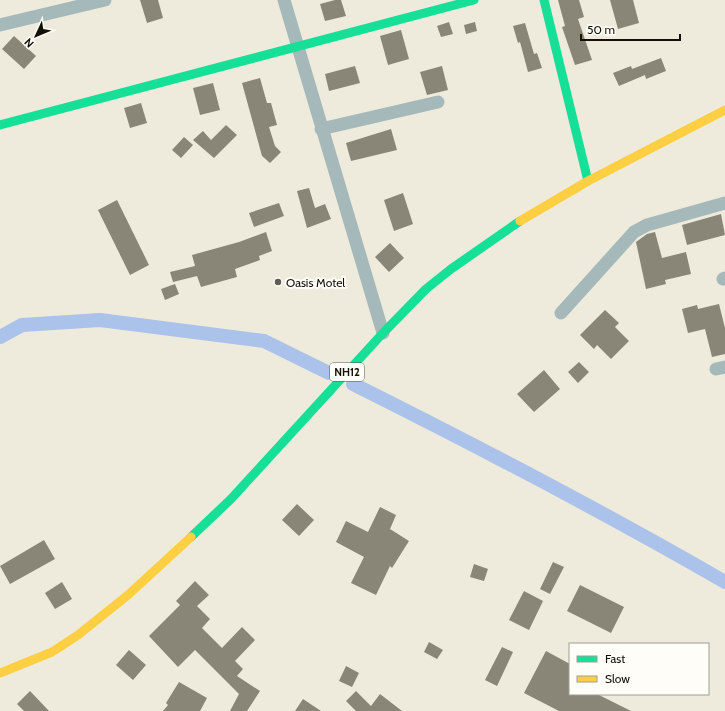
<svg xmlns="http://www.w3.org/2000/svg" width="725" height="711" font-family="Cabin,sans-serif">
<rect width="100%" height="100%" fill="#eeebdc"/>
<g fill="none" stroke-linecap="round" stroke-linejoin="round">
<g stroke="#abc2ea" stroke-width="14">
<path d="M0 337 22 325 100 320 264 341 329 373"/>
<path d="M353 384C479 447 604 512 725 582"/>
</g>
</g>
<g fill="#898678">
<path d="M140 0H158L163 18 147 23Z"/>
<path d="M335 0H341L346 16 325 21 320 4Z"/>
<path d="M558 0H579L584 17 578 19 592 60 575 65 562 27 565 26Z"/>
<path d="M610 0H633L639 23 618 29Z"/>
<path d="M449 22 453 34 441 37 437 26Z"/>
<path d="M475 22 477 31 466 34 464 25Z"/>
<path d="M525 23 534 54 537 53 542 68 528 72 520 42 518 43 513 26Z"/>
<path d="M401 30 409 59 388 65 380 36Z"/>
<path d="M14 36 36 56 24 69 2 49Z"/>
<path d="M661 58 666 71 646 79 645 75 619 86 613 73 631 66 632 69Z"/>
<path d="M355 66 360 83 329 91 325 74Z"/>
<path d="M442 66 448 90 427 95 420 72Z"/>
<path d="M260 78 267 103H271L277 125 269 127 275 146 281 152 270 163 262 156 242 83Z"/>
<path d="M213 83 220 110 200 115 193 88Z"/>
<path d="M141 103 147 123 130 128 124 108Z"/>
<path d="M226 125 237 135 214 158 193 140 203 131 211 140Z"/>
<path d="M391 129 397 150 351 161 346 143Z"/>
<path d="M184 137 193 145 181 158 172 150Z"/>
<path d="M309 188 315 208 325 204 331 219 307 228 297 191Z"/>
<path d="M403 193 413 224 394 231 384 200Z"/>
<path d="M117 200 149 265 130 275 98 210Z"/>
<path d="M279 203 284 216 254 227 249 213Z"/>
<path d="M721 214 725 235 687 245 682 225Z"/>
<path d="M266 232 272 251 259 256 260 260 235 269 237 277 201 287 197 276 173 282 170 272 195 266 192 255 239 242Z"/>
<path d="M655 232 662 258 686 252 691 274 665 280 666 284 646 289 636 242 647 234Z"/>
<path d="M390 243 404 258 389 272 375 257Z"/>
<path d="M175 284 179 294 165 300 161 289Z"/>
<path d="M719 304 725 328V354L712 357 705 329 688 333 682 309 697 305 698 309Z"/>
<path d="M605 310 619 323 615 327 629 341 611 359 597 345 594 349 580 335Z"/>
<path d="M579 362 589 372 578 383 568 372Z"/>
<path d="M544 370 560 389 534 412 517 394Z"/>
<path d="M297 504 314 520 299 536 282 520Z"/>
<path d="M380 507 396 515 390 529 409 541 392 568 390 566 376 595 351 583 364 557 336 542 346 521 368 532Z"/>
<path d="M44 540 55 559 10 584 0 566Z"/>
<path d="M553 562 564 567 550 594 540 589Z"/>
<path d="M474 564 488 569 484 581 470 577Z"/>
<path d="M195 581 209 595 197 606 210 619 202 628 222 648 242 627 255 640 235 661 243 669 237 676 260 691 247 711H230L239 694 195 650 178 667 149 636 180 605 176 601Z"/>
<path d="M62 582 72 599 55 609 45 593Z"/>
<path d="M580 585 624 607 611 633 567 611Z"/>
<path d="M524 591 543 601 529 630 509 620Z"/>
<path d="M429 642 443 650 437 659 424 652Z"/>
<path d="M502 647 513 652 497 686 485 680Z"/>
<path d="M129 650 146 665 133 680 116 665Z"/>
<path d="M546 651 570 664V694H597L631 711H559L524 693Z"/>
<path d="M346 666 359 673 352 687 339 681Z"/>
<path d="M179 682 207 698 200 711H163L168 705 166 703Z"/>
<path d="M30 691 49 711H24L17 704Z"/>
<path d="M356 691 371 706 380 694 402 711H356L346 701Z"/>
<path d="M303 699 321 711H295Z"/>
</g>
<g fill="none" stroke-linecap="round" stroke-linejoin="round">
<g stroke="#a5b9ba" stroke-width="13">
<path d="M284 0 383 333"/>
<path d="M0 25 105 0"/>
<path d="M321 129 438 102"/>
<path d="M723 279 725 278"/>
<path d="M561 313 634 232 647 225 725 203"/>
<path d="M716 369 725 367"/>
</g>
<g stroke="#16e098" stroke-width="9">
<path d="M544 0 588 181"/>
<path d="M0 125 474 0"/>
<path d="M191 537 231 499 383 333 426 289 451 269 520 221"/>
</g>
<g stroke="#ffcf43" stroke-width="9">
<path d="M520 221 588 181 725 110"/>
<path d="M0 673 52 652 78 635 128 595 191 537"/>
</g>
</g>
<circle fill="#5f5d52" stroke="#fefdf8" stroke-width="1.5" cx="278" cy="282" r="4"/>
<g text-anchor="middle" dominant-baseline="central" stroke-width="4" stroke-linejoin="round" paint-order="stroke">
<rect fill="#fefdf8" stroke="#59574f" stroke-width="1" x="330" y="363" width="34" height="18" rx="3"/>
<g font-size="11" font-weight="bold" fill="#121007">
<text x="347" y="372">NH12</text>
</g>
<g font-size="12" fill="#121007" stroke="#fefdf8" text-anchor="start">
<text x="286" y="282">Oasis Motel</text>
</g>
</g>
<rect x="569" y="643" width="140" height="52" fill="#fefdf8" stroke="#a09e98"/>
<rect x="577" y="656" width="20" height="6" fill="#16e098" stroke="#a09e98"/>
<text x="605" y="663" font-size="12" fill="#121007">Fast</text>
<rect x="577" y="676" width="20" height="6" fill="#ffcf43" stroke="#a09e98"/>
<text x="605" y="683" font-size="12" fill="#121007">Slow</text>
<g transform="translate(36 36) rotate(226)" stroke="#fefdf8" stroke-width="3" paint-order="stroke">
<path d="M0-3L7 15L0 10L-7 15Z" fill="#121007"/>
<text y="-6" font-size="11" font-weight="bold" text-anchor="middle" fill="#121007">N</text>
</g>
<path d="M581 34v6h99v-6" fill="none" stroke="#121007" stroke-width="2"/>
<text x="587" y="34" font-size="12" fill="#121007" stroke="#fefdf8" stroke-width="3" paint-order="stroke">50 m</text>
</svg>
